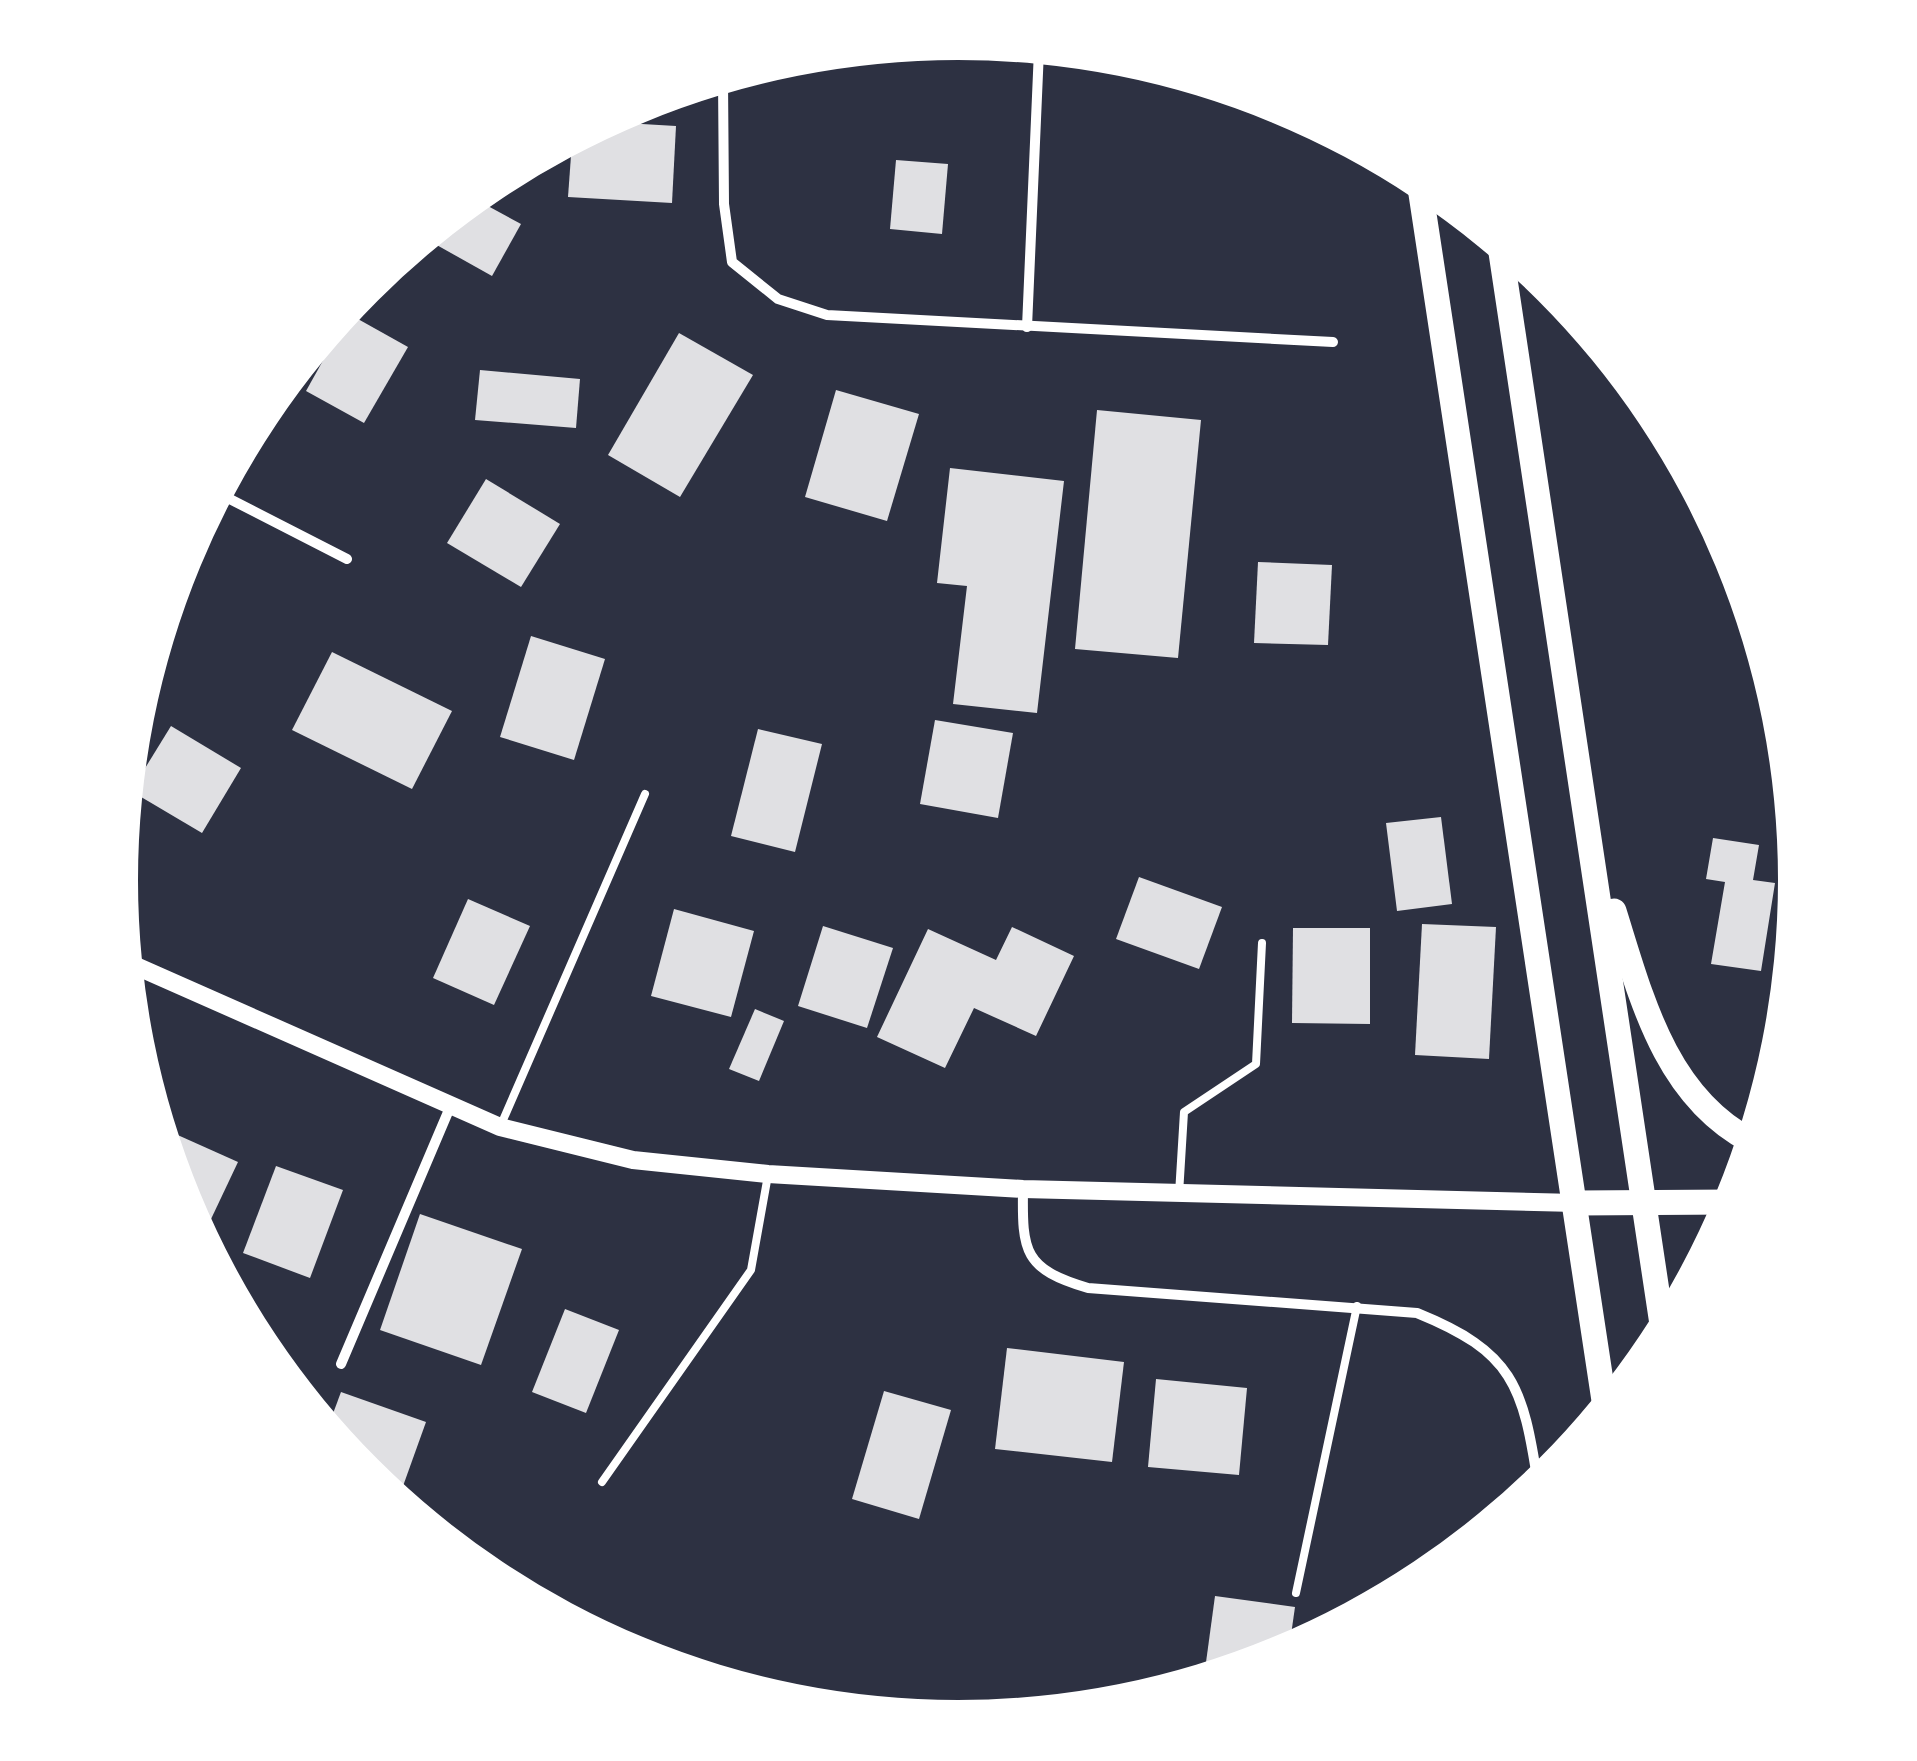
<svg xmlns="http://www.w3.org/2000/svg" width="1917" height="1761" font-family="'Playfair Display',serif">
<rect width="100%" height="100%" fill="#2d3142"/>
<g fill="#e0e0e3">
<path d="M676 95 675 109 639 106Z"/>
<path d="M608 122 676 126 672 203 568 197 572 142Z"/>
<path d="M896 160 948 164 942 234 890 229Z"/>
<path d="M475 199 521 224 492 276 426 239Z"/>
<path d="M349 314 408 347 364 423 306 391Z"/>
<path d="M679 333 753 375 680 497 608 455Z"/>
<path d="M480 370 580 379 576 428 475 420Z"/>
<path d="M836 390 919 414 887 521 805 497Z"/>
<path d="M1097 410 1201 420 1178 658 1075 649Z"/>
<path d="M950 468 1064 481 1037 713 953 704 967 586 937 583Z"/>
<path d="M486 479 560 524 521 587 447 543Z"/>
<path d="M1258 562 1332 565 1328 645 1254 643Z"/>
<path d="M531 636 605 659 574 760 500 737Z"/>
<path d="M332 652 452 711 412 789 292 730Z"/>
<path d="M935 720 1013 733 998 818 920 804Z"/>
<path d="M171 726 241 768 202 833 131 791Z"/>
<path d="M758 729 822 744 795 852 731 836Z"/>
<path d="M1441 817 1452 904 1397 911 1386 823Z"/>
<path d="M1713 838 1759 845 1753 880 1775 883 1761 971 1711 964 1725 882 1706 879Z"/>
<path d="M1139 877 1222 907 1199 969 1116 939Z"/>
<path d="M468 899 530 926 494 1005 433 978Z"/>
<path d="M674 909 754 931 731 1017 651 996Z"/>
<path d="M1422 924 1496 927 1489 1059 1415 1055Z"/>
<path d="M823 926 893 948 867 1028 798 1006Z"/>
<path d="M1012 927 1074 956 1036 1036 974 1008 945 1068 877 1037 928 929 996 960Z"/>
<path d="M1293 928H1370V1024L1292 1023Z"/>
<path d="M755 1009 784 1021 759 1081 729 1069Z"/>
<path d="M162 1128 238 1162 203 1236 184 1201Z"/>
<path d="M276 1166 343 1190 310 1278 243 1253Z"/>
<path d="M420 1214 522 1249 481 1365 380 1330Z"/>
<path d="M565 1309 619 1330 586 1413 532 1392Z"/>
<path d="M1007 1348 1124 1362 1112 1462 995 1449Z"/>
<path d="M1156 1379 1247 1388 1239 1475 1148 1467Z"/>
<path d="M884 1391 951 1410 919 1519 852 1499Z"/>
<path d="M341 1392 426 1422 398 1500 366 1473 328 1427Z"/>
<path d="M1215 1596 1295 1607 1289 1649 1204 1677Z"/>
</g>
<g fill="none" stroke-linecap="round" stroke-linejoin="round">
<g stroke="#fff" stroke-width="8">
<path d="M500 1127 645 794"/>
<path d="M1179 1194 1184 1112 1256 1064 1262 943"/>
<path d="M602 1482 751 1270 768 1175"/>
<path d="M1296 1593 1357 1306"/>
</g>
<g stroke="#fff" stroke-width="10">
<path d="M723 80 724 204 732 262 778 299 827 315 1333 342"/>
<path d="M1027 327 1039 50"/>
<path d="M220 494 347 559"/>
<path d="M1023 1189C1022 1252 1024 1269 1088 1288L1417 1313C1513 1352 1523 1385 1538 1484"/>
<path d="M341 1364 451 1105"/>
</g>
<path stroke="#fff" stroke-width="18" d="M129 963 500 1127 633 1160 768 1174 1023 1189 1576 1203"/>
<path stroke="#fff" stroke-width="25" d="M1576 1203 1733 1202"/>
<g stroke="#fff" stroke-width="25">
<path d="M1419 181 1605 1407"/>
<path d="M1500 246 1663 1331"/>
<path d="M1614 911C1641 997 1665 1096 1751 1141"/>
</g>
</g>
<path d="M0 0H1917V1761H0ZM138 880a820 820 0 1 1 1640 0a820 820 0 1 1-1640 0Z" fill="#fff" fill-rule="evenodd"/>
</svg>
